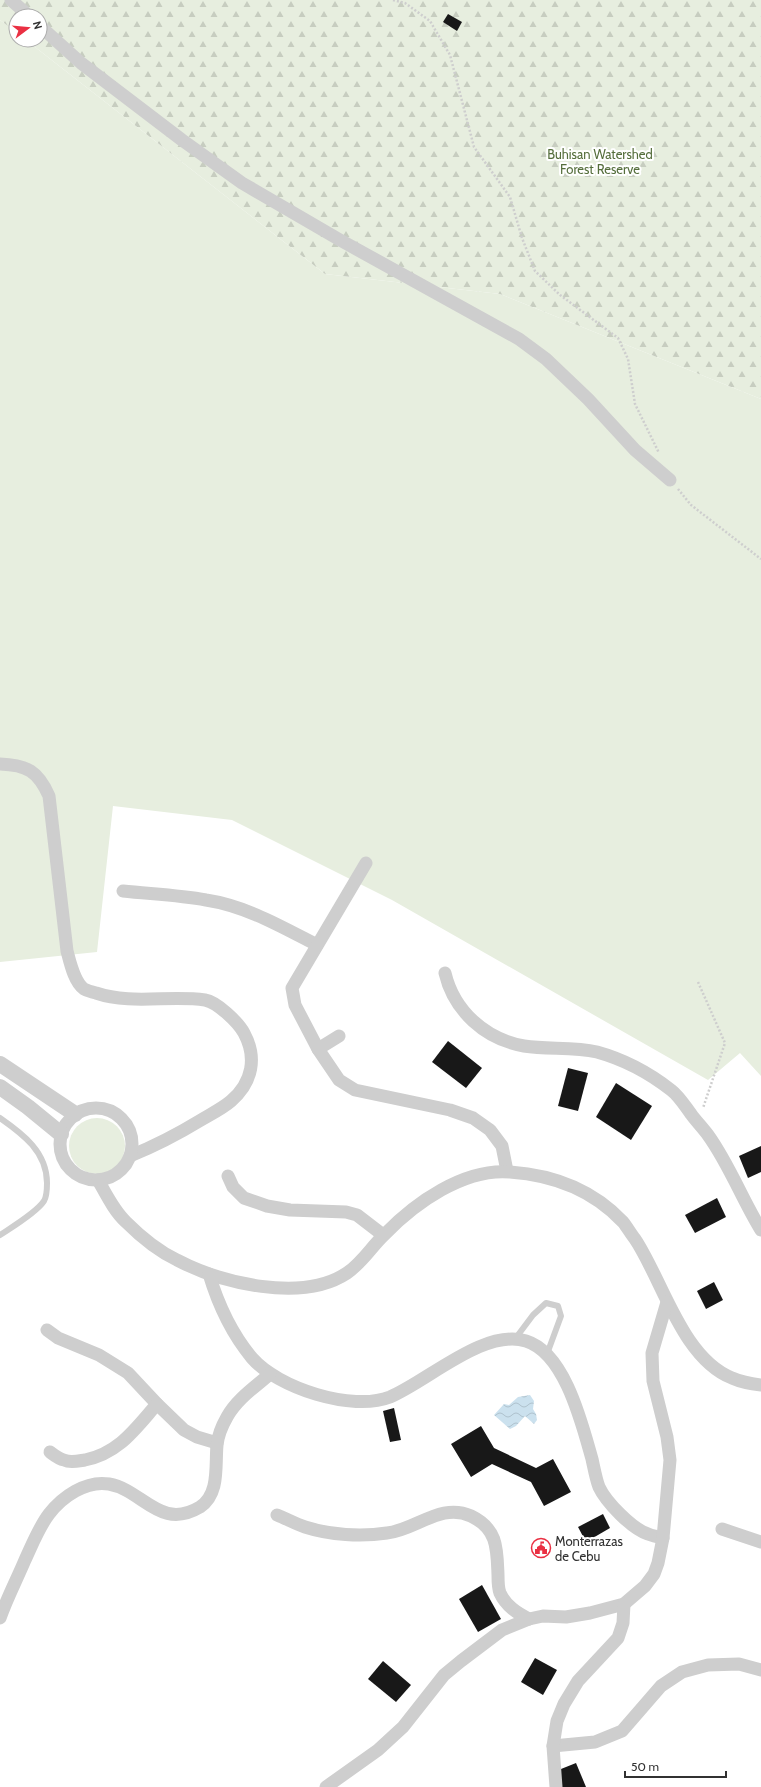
<svg xmlns="http://www.w3.org/2000/svg" width="761" height="1787" font-family="Cabin,sans-serif">
<defs>
<pattern id="forest-firs" width="22" height="20" patternUnits="userSpaceOnUse"><rect width="22" height="20" fill="#e7eedf"/><path d="M5 1l3.5 6h-7zM16 11l3.5 6h-7z" fill="#c7cdc0"/></pattern>
<pattern id="water-waves" width="16" height="10" patternUnits="userSpaceOnUse"><rect width="16" height="10" fill="#cbe1ee"/><path d="M0 5q4-4 8 0t8 0" fill="none" stroke="#afc2cd"/></pattern>
</defs>
<rect width="100%" height="100%" fill="#fff"/>
<g fill="#e7eedf">
<path d="M0 20 16 32V40H26L325 274 500 294 761 399V1076L740 1053 708 1080 392 900 232 820 113 806 97 952 0 962Z"/>
<circle cx="97" cy="1146" r="28"/>
</g>
<path fill="url(#forest-firs)" d="M0 0H761V399L500 294 325 274 26 40H40V16H16V32L0 20Z"/>
<path fill="url(#water-waves)" d="M530 1395 534 1401 533 1409 536 1414 537 1420 534 1424 525 1416 516 1426 510 1429 494 1415 504 1404 509 1405 518 1397Z"/>
<g fill="#181818">
<path d="M448 14 462 22 457 31 443 22Z"/>
<path d="M448 1041 482 1068 466 1088 432 1062Z"/>
<path d="M568 1068 588 1073 578 1111 558 1106Z"/>
<path d="M616 1083 652 1106 631 1140 596 1117Z"/>
<path d="M761 1146V1172L748 1178 739 1156Z"/>
<path d="M717 1198 726 1217 695 1233 685 1215Z"/>
<path d="M714 1282 723 1300 706 1309 697 1291Z"/>
<path d="M394 1408 401 1440 390 1442 383 1411Z"/>
<path d="M481 1426 494 1448 536 1468 553 1459 571 1492 544 1506 531 1482 492 1464 471 1477 451 1444Z"/>
<path d="M603 1514 610 1528 586 1542 578 1527Z"/>
<path d="M482 1585 501 1619 478 1632 459 1599Z"/>
<path d="M535 1658 557 1670 543 1695 521 1682Z"/>
<path d="M383 1661 411 1685 396 1702 368 1679Z"/>
<path d="M576 1763 586 1787H562L556 1771Z"/>
</g>
<g fill="none" stroke-linecap="round" stroke-linejoin="round">
<g stroke="#cecece" stroke-width="2.5" stroke-dasharray="2 2" stroke-linecap="butt">
<path d="M393 0 405 3 430 21 450 55 474 147 510 197 522 238 535 271 560 295 618 338 628 359 635 404 659 453"/>
<path d="M678 489 691 505 761 559"/>
<path d="M698 982 725 1043 703 1108"/>
</g>
<g stroke="#cecece" stroke-width="6">
<path d="M0 1118C23 1134 47 1152 47 1183 47 1188 47 1196 44 1201 36 1213 12 1227 0 1235"/>
<path d="M515 1339 533 1315 546 1303 558 1306 561 1316 547 1354"/>
</g>
<g stroke="#cecece" stroke-width="13">
<path d="M11 0 29 16"/>
<path d="M40 26 81 63 182 140 242 183 340 240 519 339 546 359 588 399 635 450 670 480"/>
<path d="M0 764C27 765 38 771 49 796L67 951C70 962 74 982 84 989 88 991 92 992 96 993 131 1005 169 995 205 1000 217 1002 238 1022 244 1033 257 1057 253 1082 231 1101 223 1108 211 1114 201 1120 178 1134 155 1146 130 1156"/>
<path d="M123 891C151 894 179 895 206 900 246 906 282 927 317 945"/>
<path d="M445 973C454 1011 485 1039 524 1046 548 1050 573 1046 597 1052 626 1060 648 1072 671 1090 679 1096 685 1106 691 1114 696 1121 702 1127 708 1135 729 1164 742 1199 761 1230"/>
<path d="M339 1036 318 1049 339 1080 355 1090 450 1110 473 1118 490 1130 502 1146 507 1171"/>
<path d="M318 1049 295 1005 292 988 366 863"/>
<circle cx="96" cy="1144" r="36"/>
<path d="M228 1176 233 1187 244 1198 267 1206 290 1210 346 1212 357 1215 383 1235"/>
<path d="M98 1180C106 1194 114 1211 126 1222 141 1237 158 1251 177 1260 221 1283 302 1303 347 1273 363 1262 371 1247 385 1234 415 1203 464 1168 510 1172 553 1175 593 1190 623 1222 627 1227 631 1234 635 1239 663 1281 682 1358 732 1378 741 1382 752 1384 761 1385"/>
<path d="M209 1274C218 1304 232 1334 252 1358 278 1388 352 1412 390 1397 428 1381 484 1328 526 1341 565 1353 582 1424 592 1459 594 1468 596 1479 599 1487 606 1502 632 1529 648 1534 653 1536 658 1537 663 1538"/>
<path d="M47 1330 58 1338 99 1355 128 1373 157 1404 184 1430 197 1437 217 1443"/>
<path d="M50 1452C54 1455 59 1459 64 1460 70 1463 78 1461 85 1460 119 1453 135 1429 157 1404"/>
<path d="M277 1515C287 1519 296 1524 305 1527 330 1535 361 1537 387 1533 416 1530 441 1502 471 1516 498 1529 497 1549 498 1575 498 1581 498 1588 500 1593 506 1606 517 1613 529 1619"/>
<path d="M722 1529 761 1542"/>
<path d="M0 1618C7 1598 17 1579 25 1560 32 1545 39 1527 49 1514 62 1497 86 1480 109 1484 143 1490 160 1531 200 1507 220 1494 215 1465 217 1445 218 1436 223 1424 227 1417 237 1399 255 1387 270 1374"/>
<path d="M553 1746 595 1742 622 1731 661 1686 682 1672 708 1665 739 1664 761 1670"/>
<path d="M326 1787 378 1750 403 1727 444 1675 461 1661 502 1630 529 1619 543 1616 566 1617 590 1613 624 1604 645 1586 654 1574 658 1563 663 1538 670 1460 667 1437 653 1381 652 1353 667 1302"/>
<path d="M556 1787 553 1746 557 1721 564 1704 578 1681 618 1638 623 1623 624 1604"/>
</g>
<g stroke="#cecece" stroke-width="16">
<path d="M0 1064 75 1114"/>
<path d="M0 1087 28 1107 61 1134"/>
</g>
</g>
<defs>
<symbol id="civic-ring" viewBox="-11 -11 22 22"><circle r="9.5" fill="#fff" stroke="#ea3043" stroke-width="1.5"/><path d="M-.6-6.5H3V-4.5H.6V-3L4-1V1h2V6H-6V1h2V-1L-.6-3ZM-1.2 2.5V6h2.4V2.5Z" fill="#ea3043"/></symbol>
</defs>
<g fill-rule="evenodd">
<use href="#civic-ring" x="530" y="1537" width="22" height="22"/>
</g>
<g text-anchor="middle" dominant-baseline="central" stroke-width="4" stroke-linejoin="round" paint-order="stroke">
<g font-size="13" fill="#556e3c" stroke="#fff">
<text x="600" y="154">Buhisan Watershed<tspan x="600" dy="15">Forest Reserve</tspan></text>
</g>
<g font-size="13" fill="#313131" stroke="#fff" text-anchor="start">
<text x="555" y="1541">Monterrazas<tspan x="555" dy="15">de Cebu</tspan></text>
</g>
</g>
<g transform="translate(28 28) rotate(74)"><circle r="19" fill="#ffffff" stroke="#adadad"/>
<path d="M0-3L7 15L0 10L-7 15Z" fill="#ea3043"/>
<text y="-6" font-size="11" font-weight="bold" text-anchor="middle" fill="#313131">N</text>
</g>
<path d="M625 1771v6h101v-6" fill="none" stroke="#313131" stroke-width="2"/>
<text x="631" y="1771" font-size="12" fill="#313131" stroke="#ffffff" stroke-width="3" paint-order="stroke">50 m</text>
</svg>
